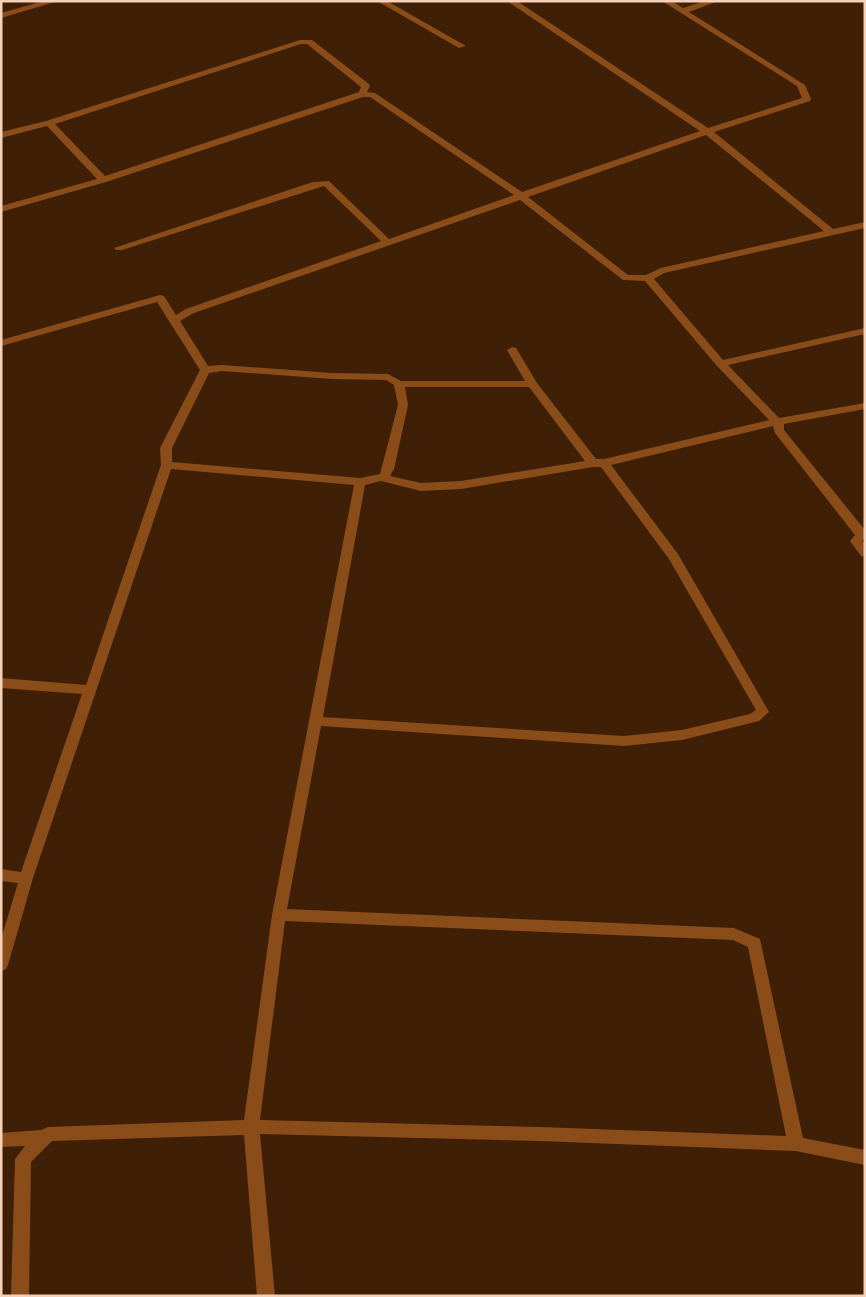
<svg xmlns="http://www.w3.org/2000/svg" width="866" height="1297" font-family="Roboto,sans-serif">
<rect width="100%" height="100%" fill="#3f1f05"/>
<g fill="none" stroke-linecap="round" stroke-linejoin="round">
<g fill="#8a4d1a" fill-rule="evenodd">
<path d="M44 1H58L1 18V13Z"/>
<path d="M377 1H387L466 46 459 48Z"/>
<path d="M507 1H517L708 128 802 98 797 86 662 1H672L683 8 705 1H718L689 12 805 85 811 99 810 101 714 132 833 229 865 222V228L664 273 654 279 723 360 865 328V334L728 365 779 418 865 403V409L784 424V430L865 530V538L862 541 865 544V557L861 556 850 541 855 535 775 433 773 426 611 465 678 554 769 712 759 721 682 740 624 746 321 726 287 909 734 928 760 939 803 1138 865 1150V1165L796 1151 540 1141 260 1134 275 1296H257L244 1135 52 1141 31 1162 29 1296H11L15 1159 25 1146 1 1147V1133L41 1130 48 1127 244 1120 272 915 354 485 171 469 33 878 8 965 6 969 1 971V939L18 883 1 881V869L21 872 82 694 1 688V678L86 685 161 465 160 448 200 370 157 302 1 346V340L160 295 164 296 176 315 186 309 381 241 324 186 122 250H116L114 248 313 182 329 181 389 239 514 195 370 97H363L106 182 1 212V206L97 179 47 126 1 138V132L46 121 300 40H312L369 84 370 86 367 92 375 93 522 192 700 131ZM301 44H307L361 87 359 92 105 176 55 124ZM706 135 824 231 661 268 646 275H628L528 197ZM520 200 623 280 645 281 717 366 769 420 604 459H596L537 383 516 348 512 347 507 350 525 381H401L388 374 332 373 222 365 208 366 180 321 194 313ZM222 371 332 379 386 380 394 385 398 405 380 474 360 478 172 462V448L209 373ZM405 387H529L585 461 461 481 421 483 390 476 394 469 408 405ZM593 467H601L669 559 756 710 750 714 682 730 624 736 323 717 365 485 381 481 421 491 461 489ZM285 921 733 940 748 947 786 1136 540 1127 260 1120Z"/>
</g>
</g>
<rect width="866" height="1297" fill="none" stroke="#f5d1ba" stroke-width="5"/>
</svg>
